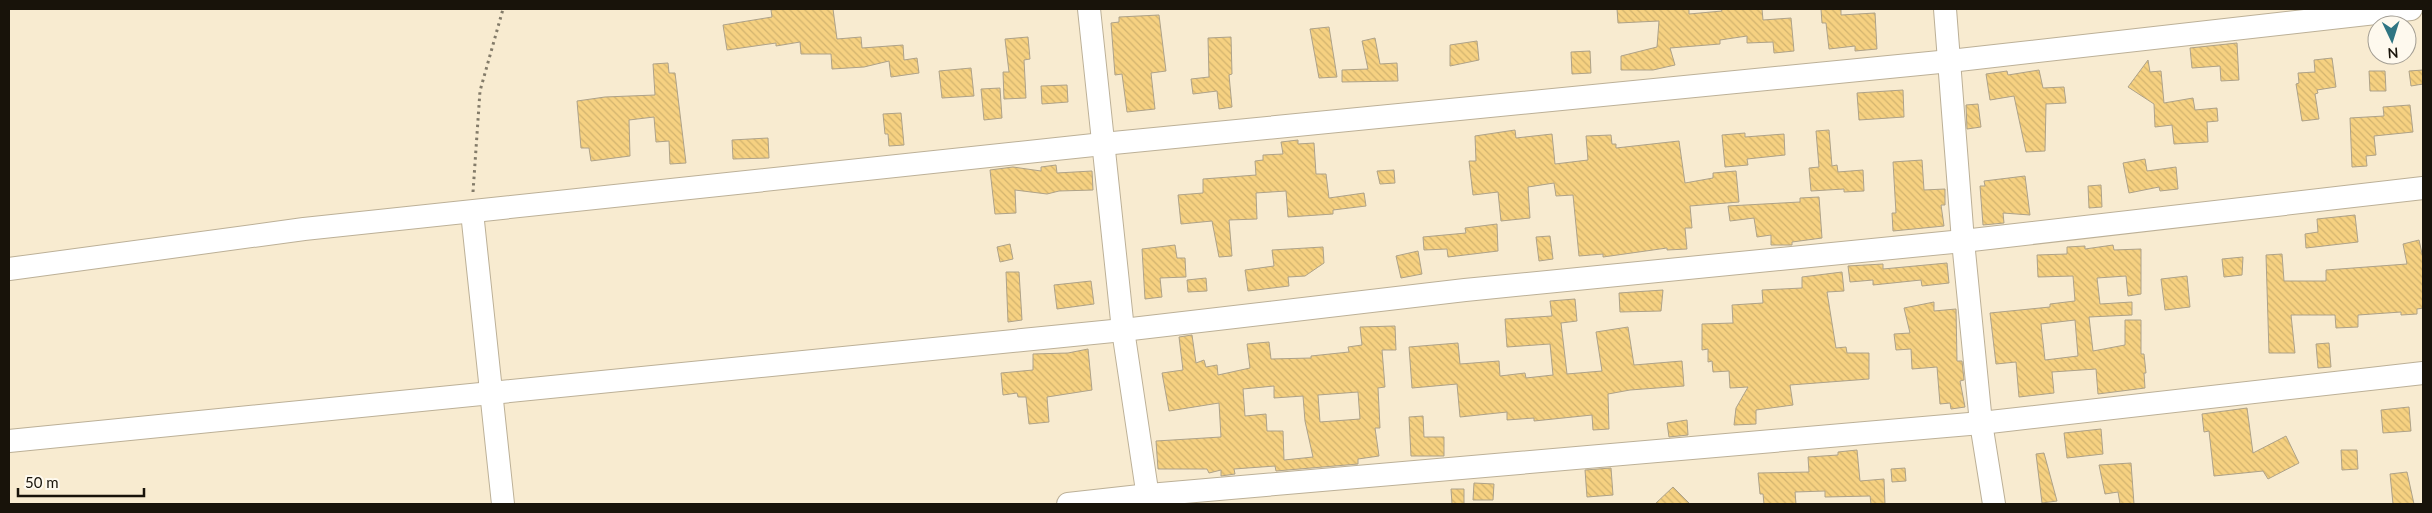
<svg xmlns="http://www.w3.org/2000/svg" width="2432" height="513" font-family="Lato,sans-serif">
<defs>
<pattern id="building-back-hatch" width="6" height="6" patternUnits="userSpaceOnUse" patternTransform="scale(1.25)"><rect width="6" height="6" fill="#f6d181"/><path d="M-1 5l2 2M0 0l6 6M5-1l2 2" fill="none" stroke="#d2b36e"/></pattern>
</defs>
<rect width="100%" height="100%" fill="#f8ebd0"/>
<g fill="url(#building-back-hatch)" stroke="#aea289" fill-rule="evenodd">
<path d="M780 9H833L837 39 861 37 862 48 903 45 904 60 917 58 919 73 891 77 889 61 864 67 832 69 831 54H801L800 42 776 46V43L727 50 723 25 772 17 771 10Z"/>
<path d="M1617 9H1689V14L1722 11 1721 9H1762L1763 20 1791 18 1794 51 1774 53 1773 42 1747 43V36L1720 40V44L1670 48 1675 65 1653 70H1621V56L1657 47 1659 21 1618 23Z"/>
<path d="M1821 9H1841V15L1875 13 1877 49 1855 51V46L1829 49 1826 23H1822Z"/>
<path d="M1159 15 1166 71 1151 73 1155 109 1127 112 1122 74 1115 75 1111 23 1119 22V17Z"/>
<path d="M1329 27 1337 77 1319 78 1310 29Z"/>
<path d="M1028 37 1030 59 1024 60 1026 98 1004 99 1003 72H1009L1005 39Z"/>
<path d="M1231 37 1232 74 1229 75 1232 107 1219 109 1217 91 1193 94 1191 79 1209 77 1208 38Z"/>
<path d="M1375 38 1380 64 1397 63 1398 81 1342 82V70L1368 69 1362 41Z"/>
<path d="M1477 41 1479 60 1450 66V45Z"/>
<path d="M2237 43 2239 80 2221 81 2220 66 2192 68 2190 48Z"/>
<path d="M1590 51 1591 73 1572 74 1571 52Z"/>
<path d="M2332 58 2336 87 2317 90 2318 93 2315 94 2319 119 2302 121 2296 84 2299 83 2298 73 2315 72 2314 60Z"/>
<path d="M2148 60 2150 72 2161 71 2164 103 2193 98 2195 110 2217 108 2218 121 2207 122 2208 142 2174 144 2172 125 2155 127 2154 104 2128 87Z"/>
<path d="M668 63 669 73H675L686 163 670 164 669 141 656 142 654 117 629 120 630 156 591 161 589 148H581L577 101 605 97 655 95 653 64Z"/>
<path d="M971 68 974 96 942 98 939 71Z"/>
<path d="M2039 70 2043 88 2064 87 2066 103 2046 104 2045 151 2026 152 2014 96 1990 100 1986 74 2007 71 2008 75Z"/>
<path d="M2423 70V84L2411 86 2409 71Z"/>
<path d="M2369 71H2385L2386 91H2370Z"/>
<path d="M1067 85 1068 102 1042 104 1041 86Z"/>
<path d="M1000 88 1002 118 984 120 981 89Z"/>
<path d="M1903 90 1904 117 1859 120 1857 93Z"/>
<path d="M1978 104 1981 127 1967 129 1966 105Z"/>
<path d="M2410 105 2413 132 2374 136 2376 155 2366 156 2367 166 2352 167 2350 118 2384 116 2383 107Z"/>
<path d="M901 113 904 145 889 146 888 134H885L883 114Z"/>
<path d="M1515 130 1516 138 1552 134 1555 164 1588 160 1586 136 1611 135 1612 144H1616V148L1679 141 1685 183 1713 178V173L1736 171 1739 202 1690 206 1692 228H1685L1687 249 1667 250V248L1603 257V254L1579 256 1573 195 1556 196 1554 183 1528 187 1530 218 1501 221 1498 192 1473 195 1469 161H1476L1475 136Z"/>
<path d="M1829 130 1832 166 1837 165 1838 172 1863 170 1864 191 1844 192V189L1811 191 1809 168 1819 167 1816 131Z"/>
<path d="M1745 133V137L1784 134 1785 155 1747 159 1748 165 1725 167 1722 135Z"/>
<path d="M768 138 769 158 733 159 732 140Z"/>
<path d="M1298 140V144L1314 143 1316 174H1326L1329 198 1364 193 1366 206 1333 210V214L1288 217 1286 191 1256 193 1257 219 1229 220 1232 256 1219 257 1212 221 1181 224 1178 195 1203 193V179L1256 175 1255 161 1263 160V155L1283 154 1281 142Z"/>
<path d="M2145 159 2147 171 2176 167 2178 189 2160 191 2159 187 2129 193 2123 163Z"/>
<path d="M1922 160 1924 190 1945 189V205H1941L1944 226 1893 231 1892 213H1896L1893 162Z"/>
<path d="M1056 165 1057 173 1092 171 1093 190 1059 191 1047 194 1015 190 1016 213 995 214 990 170 1013 167 1041 171V167Z"/>
<path d="M1394 170 1395 183 1380 184 1377 171Z"/>
<path d="M2025 176 2030 215 2003 213 2004 223 1983 225 1980 186H1985L1984 181Z"/>
<path d="M2101 185 2102 207 2089 208 2088 186Z"/>
<path d="M1819 197 1822 238 1792 242V245H1771V235L1757 237 1754 218 1730 221 1728 206 1800 202V198Z"/>
<path d="M2355 215 2358 242 2306 248 2305 234 2318 232 2317 219Z"/>
<path d="M1497 224 1498 251 1448 257 1447 249 1424 250 1423 237 1466 233 1465 228Z"/>
<path d="M1550 236 1553 259 1539 261 1536 237Z"/>
<path d="M2419 240 2423 258V308L2417 309V314L2401 315V312L2358 315V327L2336 328 2335 315H2291L2295 353H2269L2266 255 2282 254 2284 281H2326V270L2407 264 2403 244Z"/>
<path d="M1010 244 1013 259 1000 262 997 247Z"/>
<path d="M1175 245 1177 258H1185L1186 277 1160 278 1162 297 1145 299 1142 249Z"/>
<path d="M2113 245 2114 250 2141 249V294L2128 296 2126 276 2097 278 2100 304 2132 302V315L2089 317 2093 351 2125 345V320H2141V354H2144L2146 373H2144L2145 388 2098 394 2096 369 2052 372 2054 393 2019 397 2016 362 1996 364 1990 313 2050 307V304L2075 301 2073 276 2038 277 2037 255 2067 254V247L2085 246V249ZM2075 320 2078 356 2045 360 2041 324Z"/>
<path d="M1323 247 1324 263 1305 276 1288 277 1289 286 1248 291 1245 270 1274 266 1272 250Z"/>
<path d="M1418 251 1422 274 1401 278 1396 256Z"/>
<path d="M2243 257 2242 275 2224 277 2222 259Z"/>
<path d="M1947 263 1949 283 1922 286 1921 280 1873 285V280L1850 282 1848 266 1883 264V269Z"/>
<path d="M1006 272H1019L1022 320 1008 322Z"/>
<path d="M1842 272 1844 291 1827 292 1836 348 1846 347 1847 353H1869V379L1790 385 1793 405 1756 410V424L1734 425 1736 408 1748 387 1730 388 1729 371 1713 372 1712 361 1708 362V349L1702 350V324L1733 323 1732 305 1763 303 1762 290 1802 288V277Z"/>
<path d="M2187 276 2190 307 2165 310 2161 279Z"/>
<path d="M1206 278 1207 291 1188 292 1187 280Z"/>
<path d="M1091 281 1094 304 1057 309 1054 285Z"/>
<path d="M1663 290 1661 311 1620 312 1619 293Z"/>
<path d="M1575 299 1577 321 1561 323 1567 374 1602 371 1596 332 1628 327 1634 365 1682 361 1684 386 1630 390 1608 394 1609 429 1593 430 1592 415 1534 421V418L1507 420V412L1460 417 1457 384 1412 388 1409 347 1458 343 1460 364 1499 361 1500 376 1525 373 1526 378 1553 375 1550 344 1507 347 1505 319 1552 316 1550 301Z"/>
<path d="M1934 302V311L1956 309 1957 361H1962L1964 380 1960 381 1965 407 1951 409 1950 403 1940 404 1937 367 1912 369 1911 349 1896 350 1894 334 1910 333 1904 308Z"/>
<path d="M1395 326 1396 350H1382L1385 387 1378 388 1380 428H1375L1379 456 1358 459V464L1276 471 1275 466 1234 469 1235 474 1221 476V470L1209 473 1207 469H1158L1156 441 1221 437 1219 403 1169 411 1162 373 1183 370 1179 337 1192 335 1196 363 1204 360 1206 367 1217 365 1218 375 1250 368 1247 344 1269 342 1271 359 1311 358V356L1349 352 1348 347 1362 345 1360 327ZM1274 386V398L1303 396 1305 421 1313 457 1284 460 1283 431H1267L1266 414 1245 416 1243 389ZM1358 392 1360 419 1320 422 1318 395Z"/>
<path d="M2329 343 2331 367 2318 368 2316 344Z"/>
<path d="M1088 349 1092 390 1047 397 1049 422 1029 424 1026 397H1018L1017 393 1003 395 1001 373 1033 370V354L1068 353Z"/>
<path d="M2409 407 2411 431 2383 433 2381 410Z"/>
<path d="M2247 408 2253 453 2286 436 2299 463 2268 479 2263 471 2214 476 2209 431 2204 432 2202 414Z"/>
<path d="M1423 416 1424 437H1444V456H1411L1409 417Z"/>
<path d="M1687 420 1688 435 1669 437 1667 423Z"/>
<path d="M2101 429 2103 454 2067 458 2064 433Z"/>
<path d="M1857 450 1860 481 1884 479 1885 504H1871L1870 496 1825 497V491L1795 492 1796 504H1764L1763 494H1760L1758 473 1809 472 1808 457 1838 455V452Z"/>
<path d="M2341 450H2357L2358 469 2342 470Z"/>
<path d="M2044 453 2057 501 2042 503 2036 454Z"/>
<path d="M2131 463 2134 504H2120L2118 492 2105 494 2099 465Z"/>
<path d="M1611 468 1613 495 1587 497 1585 470Z"/>
<path d="M1905 468 1906 481 1892 482 1891 469Z"/>
<path d="M2407 472 2414 504H2393L2390 474Z"/>
<path d="M1474 483 1494 484 1493 500H1473Z"/>
<path d="M1673 487 1690 504H1655Z"/>
<path d="M1451 489H1464V504H1452Z"/>
</g>
<g fill="none" stroke-linecap="round" stroke-linejoin="round">
<defs>
<g id="minor">
<path d="M1089 9 1123 330 1149 504"/>
<path d="M1945 9 1963 241 1981 423 1994 504"/>
<path d="M472 212 503 504"/>
<path d="M9 269 304 229 1103 144 1950 61 2411 9"/>
<path d="M9 441 1123 330 1465 290 1963 241 2423 188"/>
<path d="M1068 504 1149 495 1981 423 2423 373"/>
</g>
</defs>
<use href="#minor" stroke="#bcb097" stroke-width="24"/>
<path stroke="#837b69" stroke-width="3" stroke-dasharray="2.5 4" stroke-linecap="butt" d="M473 192 480 91 503 9"/>
<use href="#minor" stroke="#fff" stroke-width="22"/>
</g>
<rect width="2432" height="513" fill="none" stroke="#18130a" stroke-width="20"/>
<g transform="translate(2392 40) rotate(176)"><circle r="24" fill="#fef9ee" stroke="#a29d93"/>
<path d="M0-4L9 19L0 12L-9 19Z" fill="#2f7582"/>
<text y="-8" font-size="14" font-weight="bold" text-anchor="middle" fill="#18130a">N</text>
</g>
<path d="M18 488v8h126v-8" fill="none" stroke="#18130a" stroke-width="2.5"/>
<text x="25" y="488" font-size="15" fill="#18130a" stroke="#fef9ee" stroke-width="4" paint-order="stroke">50 m</text>
</svg>
